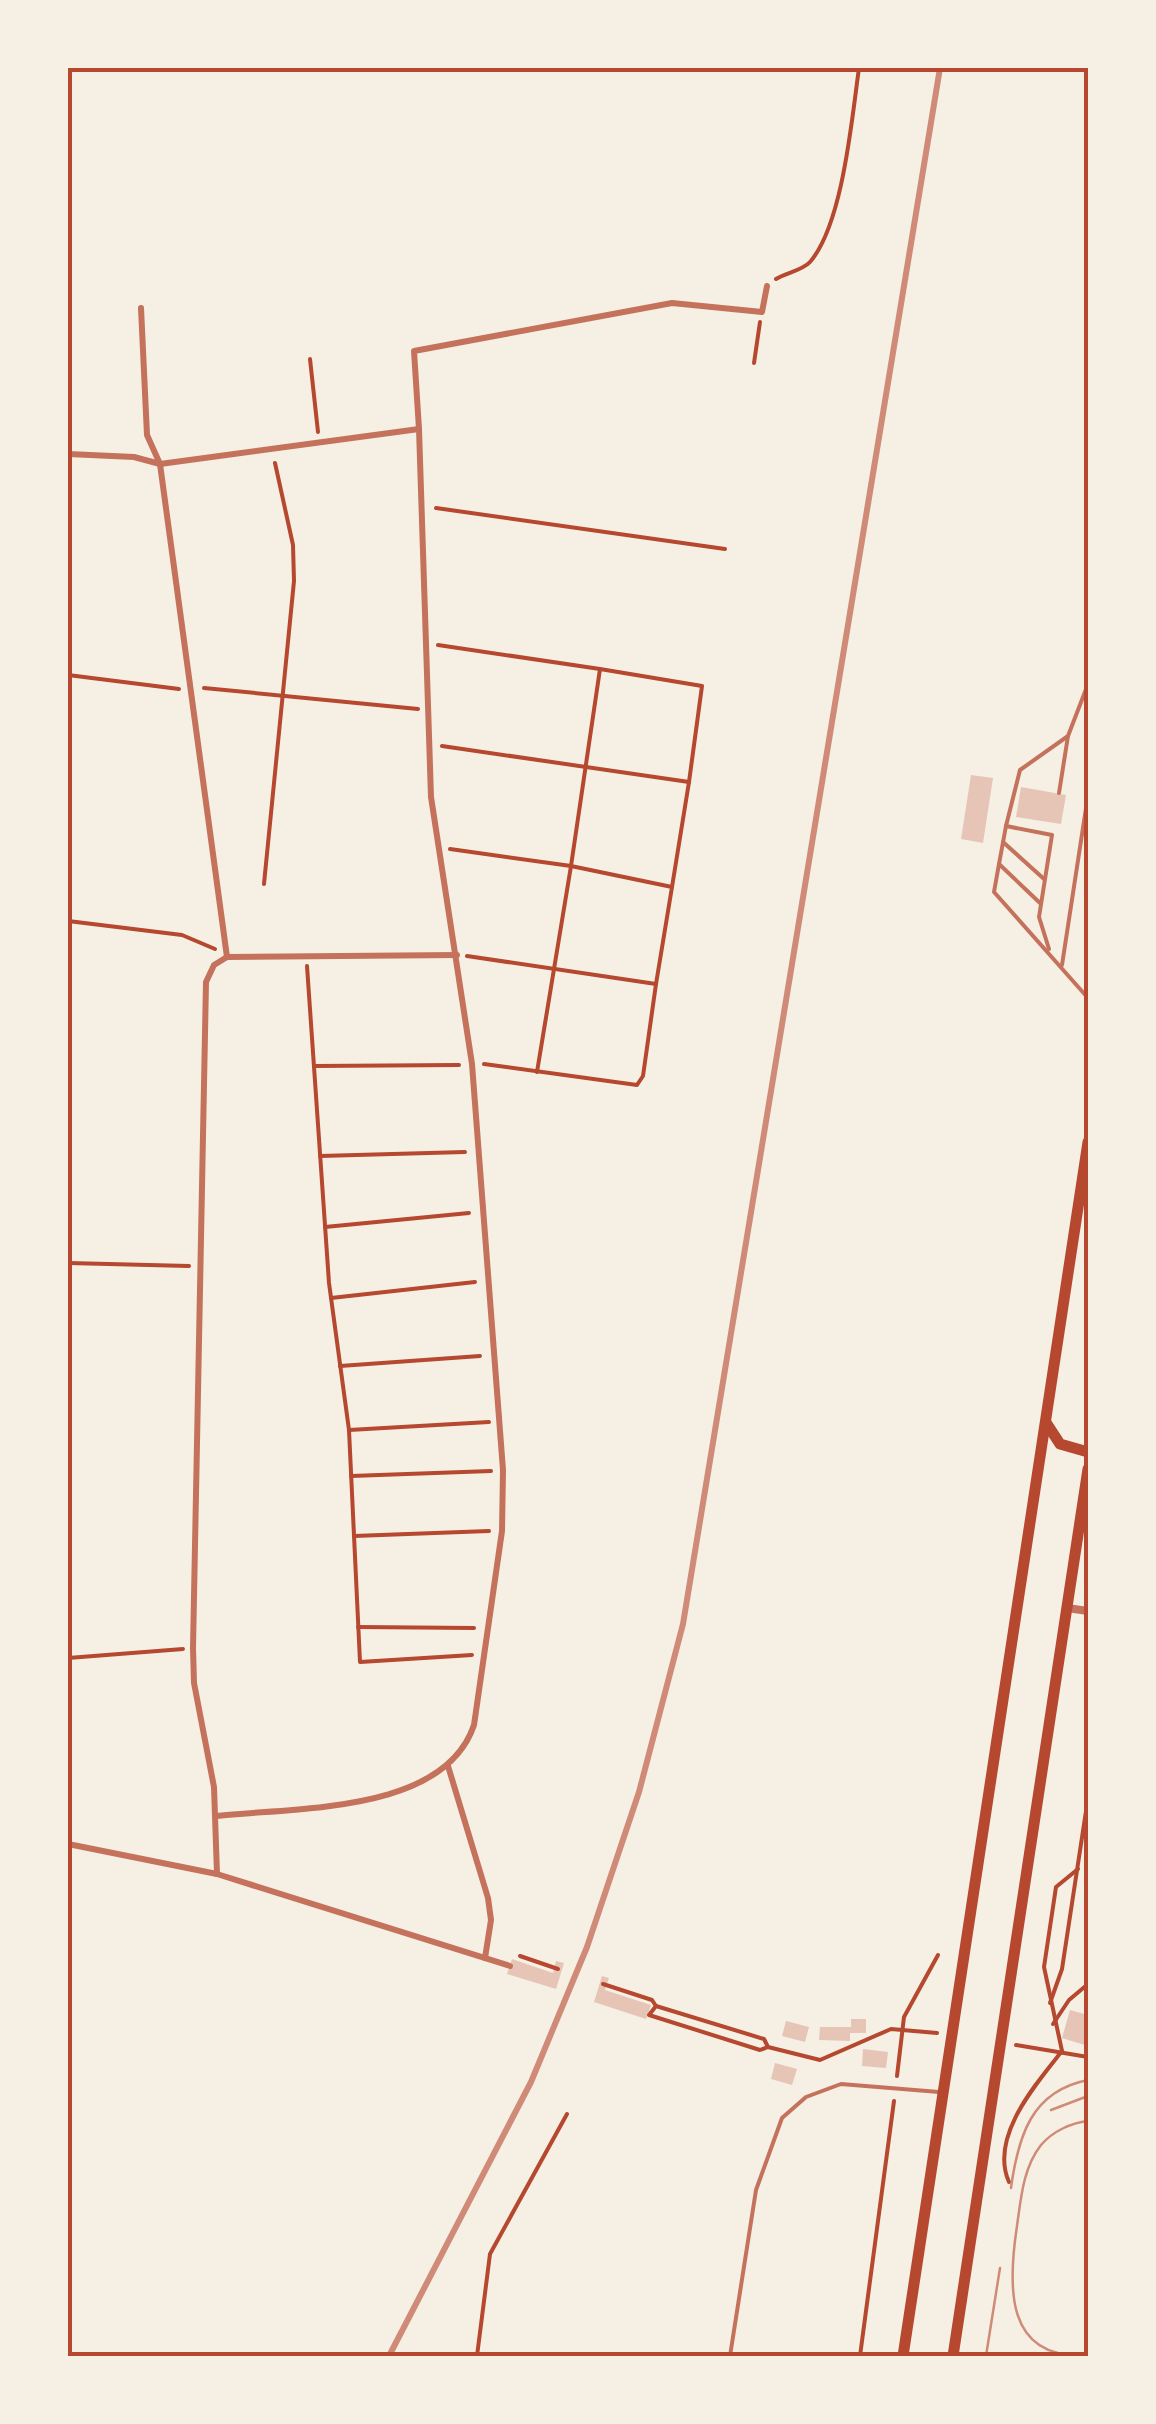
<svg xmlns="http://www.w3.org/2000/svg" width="1156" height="2424" font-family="Poppins,sans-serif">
<rect width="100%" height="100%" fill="#f6efe4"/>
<g fill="#e6c5b7">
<path d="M971 775 993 778 983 843 961 839Z"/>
<path d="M1021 787 1066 795 1061 824 1016 817Z"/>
<path d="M512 1959 553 1973 556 1961 564 1963 556 1989 507 1974Z"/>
<path d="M602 1976 609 1978 605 1990 651 2005 646 2019 594 2002Z"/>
<path d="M1070 2010 1088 2015V2046L1062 2038Z"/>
<path d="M851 2019H866V2033H850V2041L819 2040 820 2027H851Z"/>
<path d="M786 2021 809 2027 805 2042 782 2036Z"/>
<path d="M863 2049 888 2052 886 2068 862 2066Z"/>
<path d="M775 2063 797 2069 792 2085 771 2079Z"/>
</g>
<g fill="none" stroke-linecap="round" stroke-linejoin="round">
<g stroke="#b5482f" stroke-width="4">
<path d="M776 279C786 273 803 270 810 262 843 224 852 117 859 68"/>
<path d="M310 359 318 432"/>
<path d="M754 363 760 322"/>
<path d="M436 508 725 549"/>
<path d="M438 645 600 669 571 866 672 887 656 984"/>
<path d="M600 669 702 686 689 782"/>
<path d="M68 675 179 689"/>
<path d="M204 688 418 709"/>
<path d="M442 746 689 782 672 887"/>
<path d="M450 849 571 866 537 1072"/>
<path d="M264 884 294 581 293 545 275 463"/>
<path d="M68 921 182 935 215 949"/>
<path d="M467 956 656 984 643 1076 637 1085 484 1064"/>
<path d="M307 966 329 1283 349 1430 360 1662 472 1655"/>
<path d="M314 1066 459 1065"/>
<path d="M320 1156 465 1152"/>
<path d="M325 1227 469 1213"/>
<path d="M68 1263 189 1266"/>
<path d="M331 1298 475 1282"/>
<path d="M340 1366 480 1356"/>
<path d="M349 1430 489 1422"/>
<path d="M351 1476 491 1471"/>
<path d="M354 1536 489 1531"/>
<path d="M358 1627 474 1628"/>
<path d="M68 1658 183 1649"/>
<path d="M520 1956 558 1969"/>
<path d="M603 1984 652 2000 656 2006"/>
<path d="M1050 2003 1062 1969 1088 1798"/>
<path d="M1053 2024 1069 2000 1088 1984"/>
<path d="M1016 2045 1088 2057"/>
<path d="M768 2047 760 2050 649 2015 656 2006 764 2039 768 2047 820 2060 891 2029 937 2033"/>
<path d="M1062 2051 1044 1967 1056 1887 1078 1869"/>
<path d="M897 2076 904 2017 938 1955"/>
<path d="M1009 2182C989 2137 1036 2084 1062 2051"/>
<path d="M477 2356 490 2254 567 2114"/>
<path d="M860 2356 894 2101"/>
</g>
<g stroke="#c5725c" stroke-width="4">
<path d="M1059 793 1068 736 1088 684"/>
<path d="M1006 826 999 864 1040 903"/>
<path d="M1003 842 1044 879"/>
<path d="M999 864 994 892 1088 998"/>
<path d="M1049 949 1039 917 1052 835 1006 826 1020 770 1068 736"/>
<path d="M1062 965 1088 795"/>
<path d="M730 2356 756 2190 782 2118 806 2097 841 2084 939 2092"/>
</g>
<g stroke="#c5725c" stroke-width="6">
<path d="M141 308 147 435 160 464 227 957"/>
<path d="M419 429 414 351 672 303 762 312 767 286"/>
<path d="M68 454 134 457 160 464 419 429 431 797 472 1064 503 1470 502 1531 474 1725C444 1814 295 1807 217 1816"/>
<path d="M448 1766 488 1898 491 1920 485 1958"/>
<path d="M68 1844 217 1874 510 1966"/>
<path d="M217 1874 214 1787 194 1683 193 1648 206 982 214 965 227 957 457 955"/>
</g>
<path stroke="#c5725c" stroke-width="8" d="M1067 1608 1088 1611"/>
<g stroke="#b5482f" stroke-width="11">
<path d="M1047 1424 1060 1444 1088 1452"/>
<path d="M903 2356 1088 1142"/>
<path d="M953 2356 1088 1469"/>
</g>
<g stroke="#cf8b77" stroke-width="2.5">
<path d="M1051 2110 1088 2096"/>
<path d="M1088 2121C1071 2123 1053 2131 1041 2145 1023 2168 1021 2198 1017 2226 1008 2285 1004 2361 1088 2355"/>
<path d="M1011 2188C1018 2137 1031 2091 1088 2080"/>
<path d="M986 2356 1000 2268"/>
</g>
<path stroke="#cf8b77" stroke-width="6" d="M389 2356 531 2082 587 1947 639 1792 683 1624 940 68"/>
</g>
<rect width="1156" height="2424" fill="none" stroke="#f6efe4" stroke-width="140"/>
<rect x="70" y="70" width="1016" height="2284" fill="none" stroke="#b5482f" stroke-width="4"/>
</svg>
